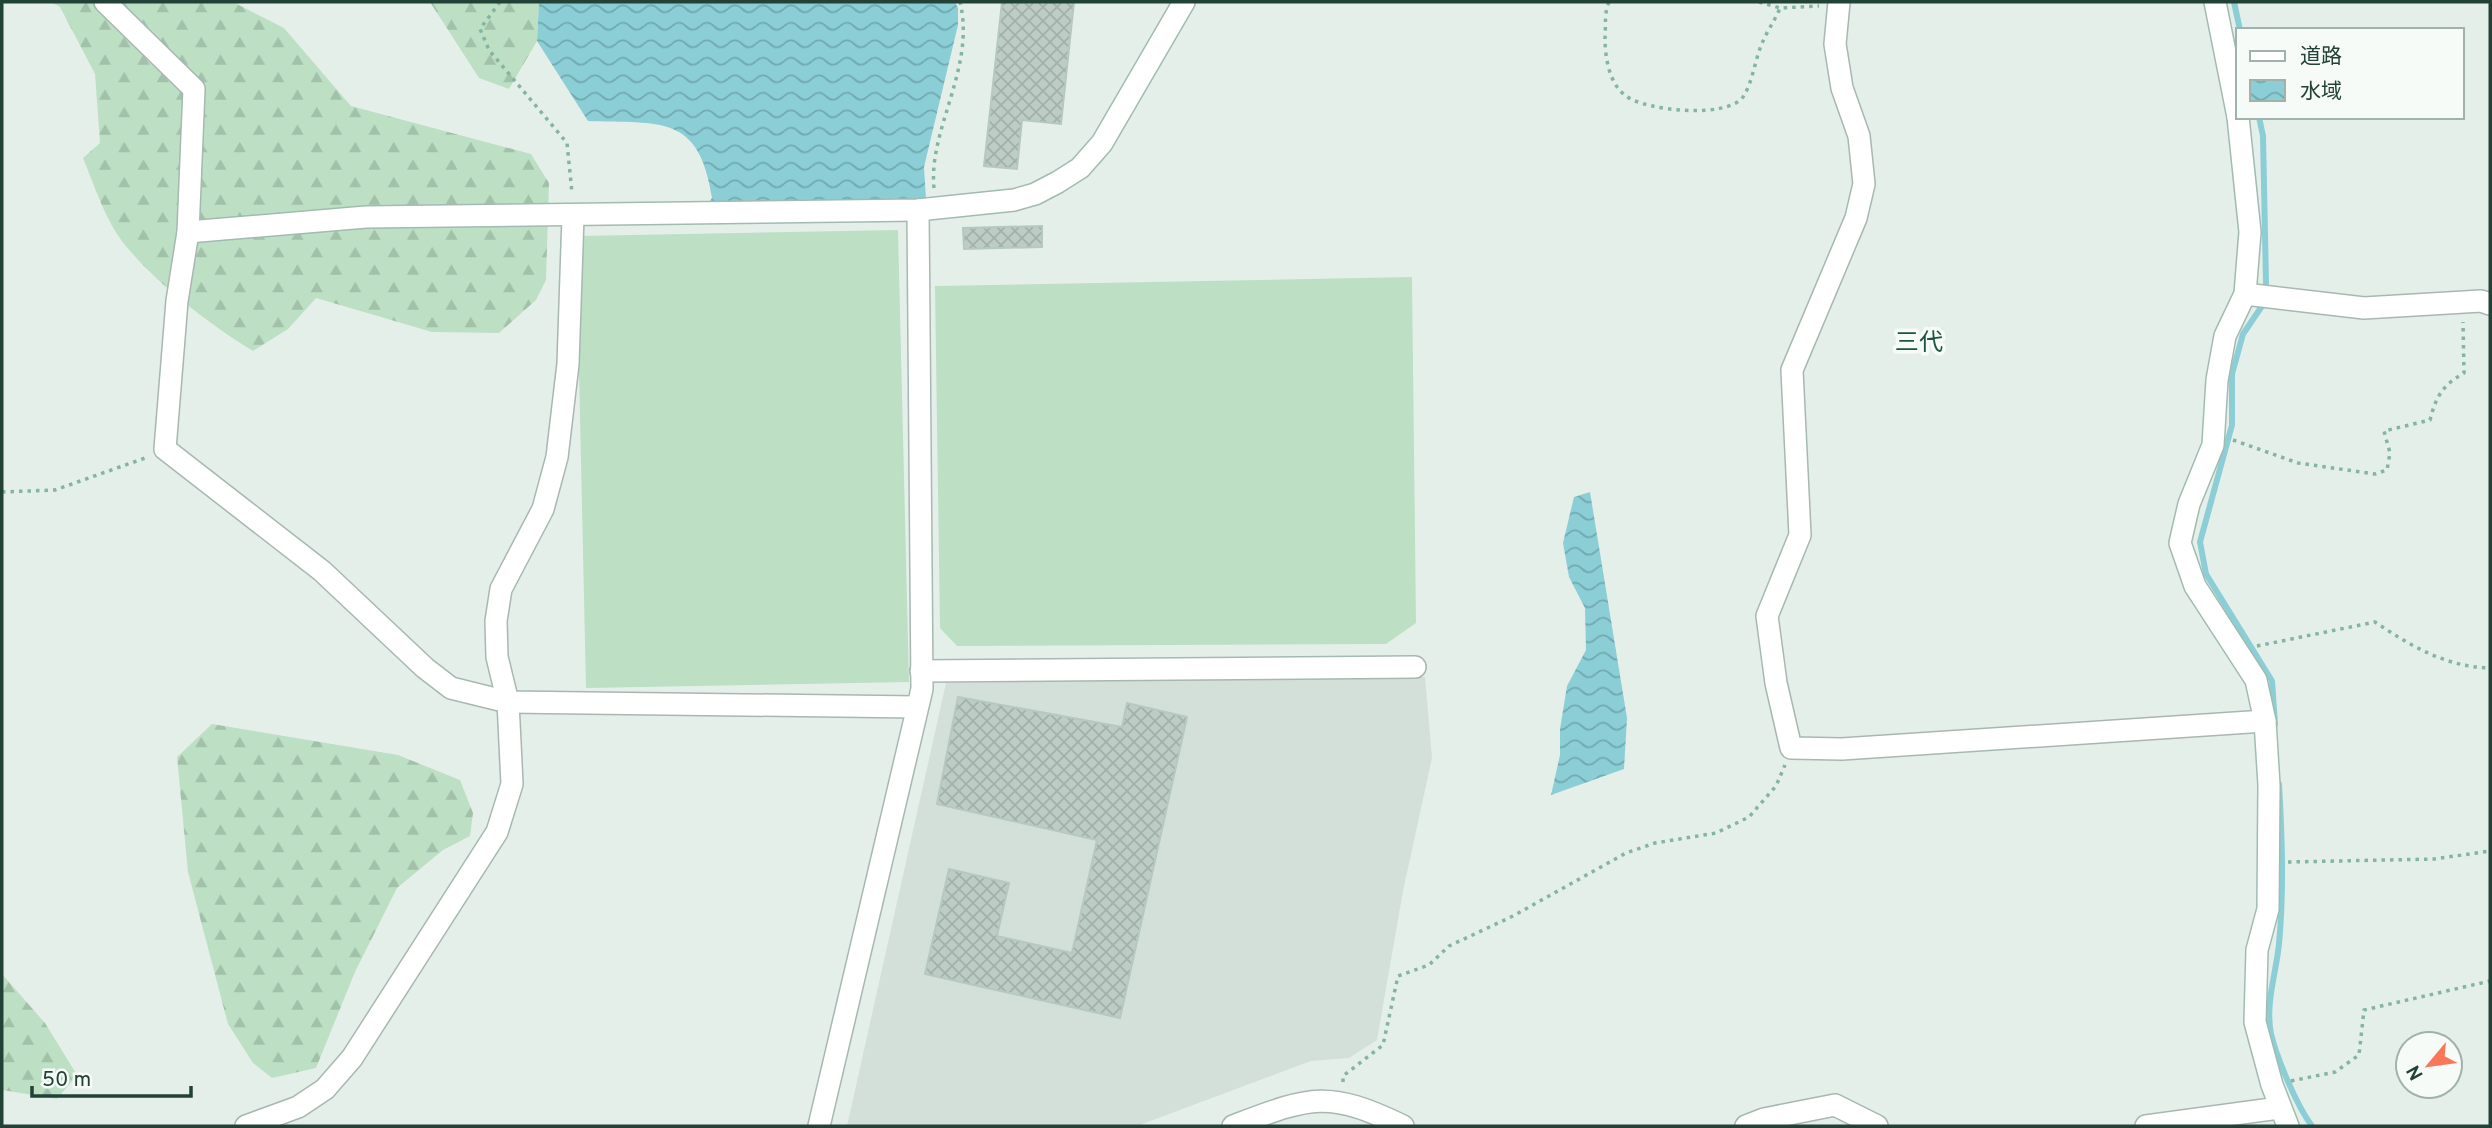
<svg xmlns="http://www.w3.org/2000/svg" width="2492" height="1128" font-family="Overpass,'Noto Sans JP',sans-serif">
<defs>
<pattern id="forest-firs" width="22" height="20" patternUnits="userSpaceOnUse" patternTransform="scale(1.75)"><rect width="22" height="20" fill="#bde0c4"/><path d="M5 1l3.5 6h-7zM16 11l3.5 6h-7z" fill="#a2c1a9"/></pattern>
<pattern id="water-waves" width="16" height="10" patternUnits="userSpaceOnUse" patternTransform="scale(1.75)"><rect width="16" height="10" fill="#8bced6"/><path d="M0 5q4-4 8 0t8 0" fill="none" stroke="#71a9af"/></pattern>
<pattern id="building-cross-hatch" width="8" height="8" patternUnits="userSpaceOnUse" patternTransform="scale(1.75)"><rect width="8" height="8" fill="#bdcdc5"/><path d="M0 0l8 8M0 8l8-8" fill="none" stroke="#a2b1aa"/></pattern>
</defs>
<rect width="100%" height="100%" fill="#e5efea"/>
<path fill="#d3dfd9" d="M1425 677 1432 758 1403 891 1377 1040 1349 1058 1311 1061 1137 1126H847L946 683Z"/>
<g fill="#bde0c4">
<path d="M898 230 909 682 586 688 576 236Z"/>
<path d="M1412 277 1416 623 1386 644 957 646 940 628 935 286Z"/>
</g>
<g fill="url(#forest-firs)">
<path d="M51 2H233L284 28 351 106 531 154 549 183 546 280 536 300 499 333 432 332 316 298 288 329 253 351C209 324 158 285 125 245 105 220 95 187 83 158L100 143 95 74 60 7Z"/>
<path d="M430 2H539L537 41 509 89 479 78Z"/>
<path d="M212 724 398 755 460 780 473 813 470 836 443 850 397 888 355 972 316 1068 272 1078 253 1063 228 1024 188 872 177 757Z"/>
<path d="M2 974 45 1023 77 1075 57 1099 2 1090Z"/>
</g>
<g fill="url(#water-waves)">
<path d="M539 2H955L958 8V25L924 167 926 199 705 208 712 198C699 113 660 124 588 121L537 41Z"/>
<path d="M1590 492 1627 718 1624 769 1551 795 1560 755V729L1567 686 1586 650 1585 608 1569 577 1563 543 1574 497Z"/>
</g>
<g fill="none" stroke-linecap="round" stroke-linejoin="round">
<g stroke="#8bced6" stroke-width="6">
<path d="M2234 2 2240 30"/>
<path d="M2259 117 2263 136 2266 283 2262 306 2243 334 2232 374V425L2200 542 2206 574 2272 681 2275 724"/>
<path d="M2279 784C2282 837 2284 890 2279 944 2276 974 2265 1004 2271 1034 2277 1059 2297 1106 2312 1126"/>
</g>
</g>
<g fill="url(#building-cross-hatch)" stroke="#b6c9c0" stroke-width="2">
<path d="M1002 2H1074L1061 124 1022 120 1017 169 984 166Z"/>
<path d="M1042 226V247L964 249 963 228Z"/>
<path d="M958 697 1122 727 1127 703 1187 717 1120 1018 925 974 949 869 1009 883 997 936 1072 953 1097 840 937 804Z"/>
</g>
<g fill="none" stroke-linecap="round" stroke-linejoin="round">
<defs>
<g id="street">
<path d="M105 2 194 89 188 232 177 301 165 449 322 571 425 668 451 688 508 702 917 707"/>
<path d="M1839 2 1835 44 1842 88 1859 136 1864 184 1856 218 1792 370 1800 535 1767 616 1776 683 1791 748 1842 749 2265 721"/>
<path d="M2245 294 2364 308 2481 301 2490 304"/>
<path d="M921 671 1415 667"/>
<path d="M246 1126 298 1107 325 1089 352 1058 497 832 512 784 508 702 497 657 496 621 501 589 543 509 557 457 568 364 573 216"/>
<path d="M819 1126 922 689 918 210"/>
<path d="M1233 1126C1310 1097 1326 1089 1403 1126"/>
<path d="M1746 1126 1764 1119 1835 1105 1877 1126"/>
<path d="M2146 1126 2279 1108"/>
</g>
<g id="secondary">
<path d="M2215 2 2238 117"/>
<path d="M2238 117 2250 232 2245 294 2225 336 2217 380 2213 445 2189 504 2180 543 2195 586 2256 680 2265 721 2269 785 2268 909 2257 950 2255 1022 2272 1085 2288 1126"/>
<path d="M188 232 366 217 918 210 1014 200 1035 194 1058 182 1080 168 1102 143 1184 2"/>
</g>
</defs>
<use href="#street" stroke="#a7b8b1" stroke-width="24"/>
<use href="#secondary" stroke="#a2bbb1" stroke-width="24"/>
<g stroke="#84b4a2" stroke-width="3.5" stroke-dasharray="3.5 5" stroke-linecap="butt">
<path d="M500 2 480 29 489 50 567 143 572 193"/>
<path d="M1609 2C1604 13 1606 26 1605 38 1605 57 1609 84 1626 96 1646 111 1727 119 1743 97 1753 82 1755 58 1763 41 1768 30 1775 20 1780 8"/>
<path d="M1759 2 1780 8 1819 6"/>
<path d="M934 188C928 129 976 68 960 2"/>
<path d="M2233 440 2298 463 2375 474 2387 470 2390 453 2384 431 2430 420C2436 396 2443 385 2464 373L2463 322"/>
<path d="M2 492 55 490 148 457"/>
<path d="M2257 646 2375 622C2411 646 2446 667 2490 668"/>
<path d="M2288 862 2434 859 2490 851"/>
<path d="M2291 1081 2335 1072 2359 1055 2364 1010 2490 981"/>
<path d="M1343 1082V1076L1383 1045 1398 976 1429 965 1449 946 1513 916 1626 853 1655 843 1716 833 1749 817 1776 786 1785 765"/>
</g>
<use href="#street" stroke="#fff" stroke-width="21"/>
<use href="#secondary" stroke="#fff" stroke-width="21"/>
</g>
<g text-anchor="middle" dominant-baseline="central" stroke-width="7" stroke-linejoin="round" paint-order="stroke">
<g font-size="24" fill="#1d5545" stroke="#f6fbf8">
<text x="1919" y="344">三代</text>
</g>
</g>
<rect width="2492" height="1128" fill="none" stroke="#224238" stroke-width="7"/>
<rect x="2236" y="28" width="228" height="91" fill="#f6fbf8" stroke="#a1b1ab" stroke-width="2"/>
<rect x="2250" y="51" width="35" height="10" fill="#ffffff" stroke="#a1b1ab" stroke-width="2"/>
<text x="2300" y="63" font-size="21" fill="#224238">道路</text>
<rect x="2250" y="80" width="35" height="21" fill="url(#water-waves)" stroke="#a1b1ab" stroke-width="2"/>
<text x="2300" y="98" font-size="21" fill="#224238">水域</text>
<g transform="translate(2429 1065) rotate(241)"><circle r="33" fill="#f6fbf8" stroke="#a1b1ab" stroke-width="2"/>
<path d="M0-5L12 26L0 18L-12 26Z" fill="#f97759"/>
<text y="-10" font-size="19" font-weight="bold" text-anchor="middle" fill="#224238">N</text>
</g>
<path d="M32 1086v10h159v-10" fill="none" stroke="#224238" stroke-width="3.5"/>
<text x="42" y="1086" font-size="21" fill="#224238" stroke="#f6fbf8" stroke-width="5" paint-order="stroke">50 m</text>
</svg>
